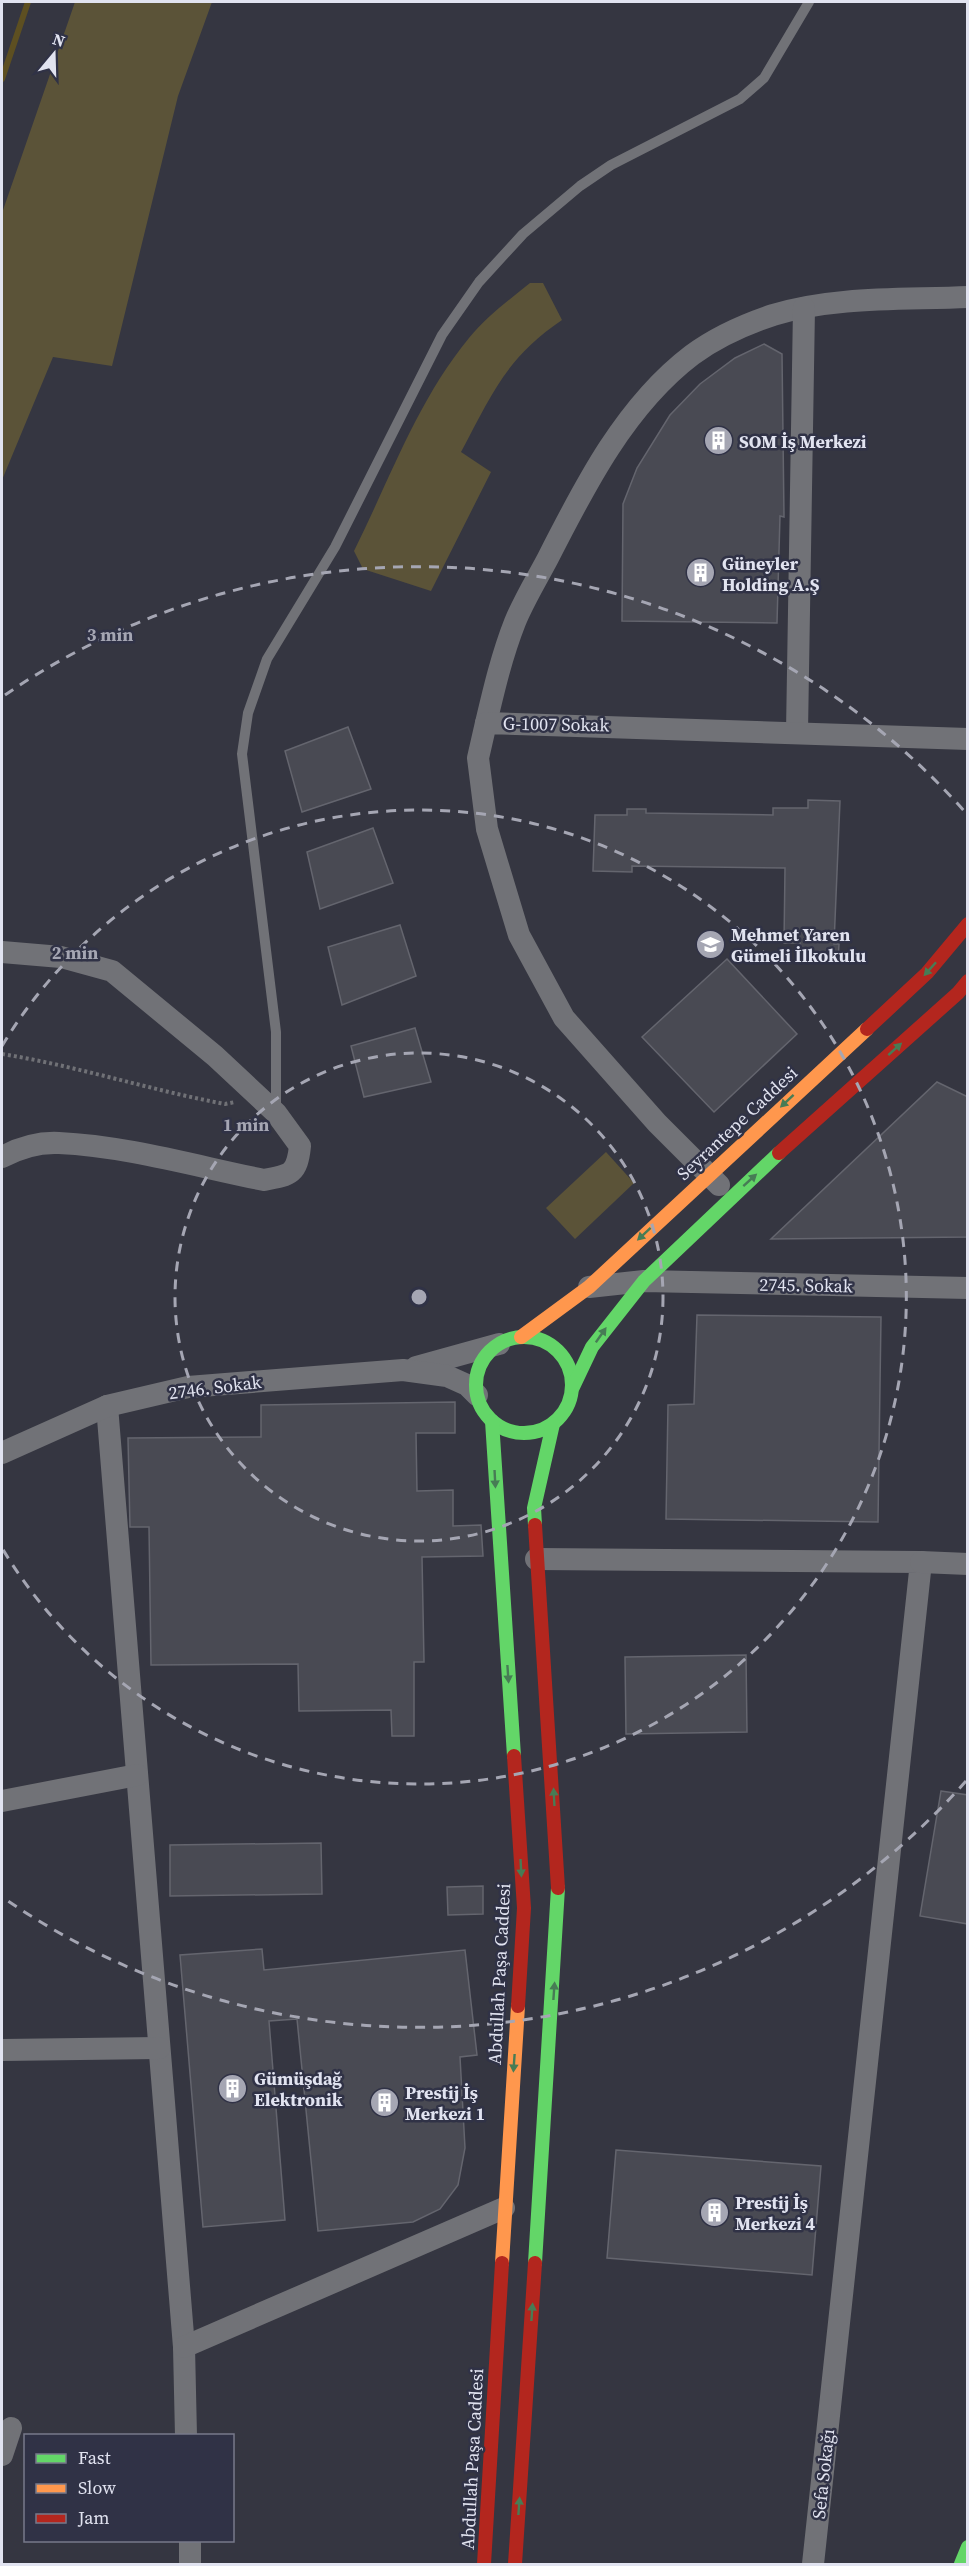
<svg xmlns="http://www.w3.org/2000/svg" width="969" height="2566" font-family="'Source Serif 4',serif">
<rect width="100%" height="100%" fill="#353641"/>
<g fill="#5b5338">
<path d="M75 2H212L178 96 112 366 53 357 2 480V213Z"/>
<path d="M530 283H543L562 320C506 358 492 394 461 452L491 472 431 591 363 569 354 551C390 479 417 401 469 338 486 317 509 300 530 283Z"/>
<path d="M606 1152 634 1183 575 1239 546 1208Z"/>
</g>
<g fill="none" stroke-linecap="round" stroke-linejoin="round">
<path stroke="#5d4f21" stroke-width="6" d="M2 79 28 2"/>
</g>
<g fill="#494a53" stroke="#64656e" stroke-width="1.5">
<path d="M764 344 782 354 784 517 780 516 777 623 622 621 623 504 637 468 670 415 700 384 735 358Z"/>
<path d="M348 727 371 789 302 812 285 751Z"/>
<path d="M808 800 840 801 834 944H839L838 961H800V943H784L785 868 632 866V872L593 871 595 815H627V809H646V813L773 815V808H808Z"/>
<path d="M373 828 393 883 320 909 307 852Z"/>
<path d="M400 925 416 976 342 1005 328 947Z"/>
<path d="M727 959 797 1034 714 1112 642 1037Z"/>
<path d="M415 1028 431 1082 364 1097 351 1046Z"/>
<path d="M937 1082 968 1097V1237L771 1239Z"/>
<path d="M697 1315 881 1317 878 1522 666 1519 668 1405 694 1404Z"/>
<path d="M455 1402V1433H416L417 1491 453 1490V1526L481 1525 483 1556 422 1557 424 1662H414V1736H392L391 1710 299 1711 298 1664 151 1665 149 1527H130L128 1438 261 1437V1405Z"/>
<path d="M746 1655 747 1732 626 1734 625 1657Z"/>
<path d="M941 1791 968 1795V1924L920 1916Z"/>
<path d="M321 1843 322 1894 170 1896V1845Z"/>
<path d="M483 1886V1914L448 1915 447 1887Z"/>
<path d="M262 1949 264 1970 465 1950 477 2055 460 2057 465 2148 458 2185 440 2209 413 2222 318 2231 297 2019 269 2021 285 2220 203 2227 180 1955Z"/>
<path d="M616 2150 821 2166 812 2275 607 2258Z"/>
</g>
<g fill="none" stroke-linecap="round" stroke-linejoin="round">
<path stroke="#707176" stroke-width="4" stroke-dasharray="3 3" stroke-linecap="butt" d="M2 1054C77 1066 150 1090 225 1104L235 1102"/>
<path stroke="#717277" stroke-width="10" d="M276 1109V1032L242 754 248 713 267 659 335 547 442 335 479 282 523 234 580 186 611 165 740 99 764 78 809 2"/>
<g stroke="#717277" stroke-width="22">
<path d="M486 723C494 689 502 655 515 622 524 600 537 579 548 558 585 485 626 405 692 355 715 338 746 324 773 315 835 296 903 300 968 297"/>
<path d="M797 732 804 308"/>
<path d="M2 952 61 957 112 971 215 1056 276 1113 300 1146C297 1174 291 1175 264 1180 199 1167 126 1146 59 1143 40 1142 19 1148 2 1157"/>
<path d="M719 1185 657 1123 564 1018 519 935 487 829 478 758 486 723 968 739"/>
<path d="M589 1287 644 1281 968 1288"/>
<path d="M416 1367 499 1344"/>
<path d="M107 1406 184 2347 186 2436"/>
<path d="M2 1453 107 1406 188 1387 403 1370 447 1376 467 1385 477 1395"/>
<path d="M536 1559 921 1562 813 2564"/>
<path d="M921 1562 968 1564"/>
<path d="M2 1801 137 1775"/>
<path d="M2 2050 159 2048"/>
<path d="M184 2347 504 2208"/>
<path d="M2 2455 11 2428"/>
<path d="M190 2540V2564"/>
</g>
<g stroke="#63d668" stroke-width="14">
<circle cx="524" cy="1385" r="48"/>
<path d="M573 1387 592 1347 644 1281 779 1153"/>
<path d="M492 1421 514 1756"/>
<path d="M535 1525 534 1508 553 1424"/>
<path d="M535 2263 558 1888"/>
<path d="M961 2564 968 2547"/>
</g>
<g stroke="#ff974d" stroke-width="14">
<path d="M521 1337 589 1287 867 1029"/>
<path d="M502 2263 518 2006"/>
</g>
<g stroke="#b3261e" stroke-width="14">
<path d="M867 1029 927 973 968 924"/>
<path d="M779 1153 958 993 968 981"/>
<path d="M535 1525 558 1888"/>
<path d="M514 1756 524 1908 518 2006"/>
<path d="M484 2564 502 2263"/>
<path d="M515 2564 535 2263"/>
</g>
</g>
<defs><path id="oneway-solid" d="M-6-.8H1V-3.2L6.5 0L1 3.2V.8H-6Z" transform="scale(1.5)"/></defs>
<g fill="#477c55">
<use href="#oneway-solid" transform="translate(930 969) rotate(132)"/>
<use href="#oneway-solid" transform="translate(895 1049) rotate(-42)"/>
<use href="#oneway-solid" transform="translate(787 1101) rotate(137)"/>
<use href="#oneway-solid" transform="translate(750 1180) rotate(-42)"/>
<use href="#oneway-solid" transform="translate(644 1234) rotate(137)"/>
<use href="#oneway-solid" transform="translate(601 1335) rotate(-55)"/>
<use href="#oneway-solid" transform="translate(495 1479) rotate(87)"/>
<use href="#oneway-solid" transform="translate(508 1674) rotate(86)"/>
<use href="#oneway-solid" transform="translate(554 1797) rotate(-93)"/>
<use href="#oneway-solid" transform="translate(521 1868) rotate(87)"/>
<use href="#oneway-solid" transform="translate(554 1991) rotate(-86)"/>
<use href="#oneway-solid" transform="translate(514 2063) rotate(94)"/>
<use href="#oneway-solid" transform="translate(532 2312) rotate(-86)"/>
<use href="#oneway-solid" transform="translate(519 2506) rotate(-86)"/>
</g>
<g fill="none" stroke="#a5a6b3" stroke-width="3" stroke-dasharray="10 8">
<circle cx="419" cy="1297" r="244"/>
<path d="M2 1046A487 487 0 1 1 2 1548"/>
<path d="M966 1781A731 731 0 0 1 5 1899M5 695A731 731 0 0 1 966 813"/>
</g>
<defs>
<symbol id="building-disc" viewBox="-11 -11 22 22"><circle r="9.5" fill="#a5a6b3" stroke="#303246"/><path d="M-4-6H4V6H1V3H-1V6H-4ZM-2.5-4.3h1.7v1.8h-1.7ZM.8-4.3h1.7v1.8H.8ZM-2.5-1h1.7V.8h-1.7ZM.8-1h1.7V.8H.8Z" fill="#fff"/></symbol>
<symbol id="school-disc" viewBox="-11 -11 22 22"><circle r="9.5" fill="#a5a6b3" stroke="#303246"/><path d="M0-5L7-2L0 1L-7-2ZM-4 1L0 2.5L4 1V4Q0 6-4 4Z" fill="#fff"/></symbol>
</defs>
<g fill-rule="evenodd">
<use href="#building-disc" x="702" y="424" width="33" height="33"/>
<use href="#building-disc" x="684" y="556" width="33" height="33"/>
<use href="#school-disc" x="694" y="928" width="33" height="33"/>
<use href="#building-disc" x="216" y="2072" width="33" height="33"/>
<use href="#building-disc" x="368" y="2086" width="33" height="33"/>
<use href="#building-disc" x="698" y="2196" width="33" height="33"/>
</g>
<g text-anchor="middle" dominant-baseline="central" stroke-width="5" stroke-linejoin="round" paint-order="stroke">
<g font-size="18" font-weight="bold" fill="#e1e3f0" stroke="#303246" text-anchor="start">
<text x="739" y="441">SOM İş Merkezi</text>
<text x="722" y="563">Güneyler<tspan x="722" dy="21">Holding A.Ş</tspan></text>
<text x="731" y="934">Mehmet Yaren<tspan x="731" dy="21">Gümeli İlkokulu</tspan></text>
<text x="254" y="2078">Gümüşdağ<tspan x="254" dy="21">Elektronik</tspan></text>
<text x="405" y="2092">Prestij İş<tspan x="405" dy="21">Merkezi 1</tspan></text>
<text x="735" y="2202">Prestij İş<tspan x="735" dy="21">Merkezi 4</tspan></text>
</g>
<g font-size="18" fill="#e1e3f0" stroke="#303246">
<text transform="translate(556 724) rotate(1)">G-1007 Sokak</text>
<text transform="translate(737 1123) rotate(-43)">Seyrantepe Caddesi</text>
<text transform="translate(806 1285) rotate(1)">2745. Sokak</text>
<text transform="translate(215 1387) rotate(-7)">2746. Sokak</text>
<text transform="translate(499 1974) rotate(-87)">Abdullah Paşa Caddesi</text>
<text transform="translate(472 2459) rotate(-87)">Abdullah Paşa Caddesi</text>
<text transform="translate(823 2474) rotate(-84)">Sefa Sokağı</text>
</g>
</g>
<circle cx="419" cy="1297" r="9" fill="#a5a6b3" stroke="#303246" stroke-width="3"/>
<g font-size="18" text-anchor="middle" font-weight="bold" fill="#a5a6b3" stroke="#303246" stroke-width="5" stroke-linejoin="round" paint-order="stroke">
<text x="110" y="641">3 min</text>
<text x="75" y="959">2 min</text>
<text x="246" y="1131">1 min</text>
</g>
<rect width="969" height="2566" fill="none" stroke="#e1e3f0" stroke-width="6"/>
<rect x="24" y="2434" width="210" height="108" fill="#303246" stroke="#77798a" stroke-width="1.5"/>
<rect x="36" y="2454" width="30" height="9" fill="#63d668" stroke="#77798a" stroke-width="1.5"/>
<text x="78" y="2464" font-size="18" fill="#e1e3f0">Fast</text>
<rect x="36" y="2484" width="30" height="9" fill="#ff974d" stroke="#77798a" stroke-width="1.5"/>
<text x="78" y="2494" font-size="18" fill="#e1e3f0">Slow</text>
<rect x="36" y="2514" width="30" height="9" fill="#b3261e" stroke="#77798a" stroke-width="1.5"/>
<text x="78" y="2524" font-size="18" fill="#e1e3f0">Jam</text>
<g transform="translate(54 54) rotate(19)" stroke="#303246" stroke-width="4.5" paint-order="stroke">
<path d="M0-4.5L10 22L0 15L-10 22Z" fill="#e1e3f0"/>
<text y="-9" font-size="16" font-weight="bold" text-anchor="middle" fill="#e1e3f0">N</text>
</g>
</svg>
